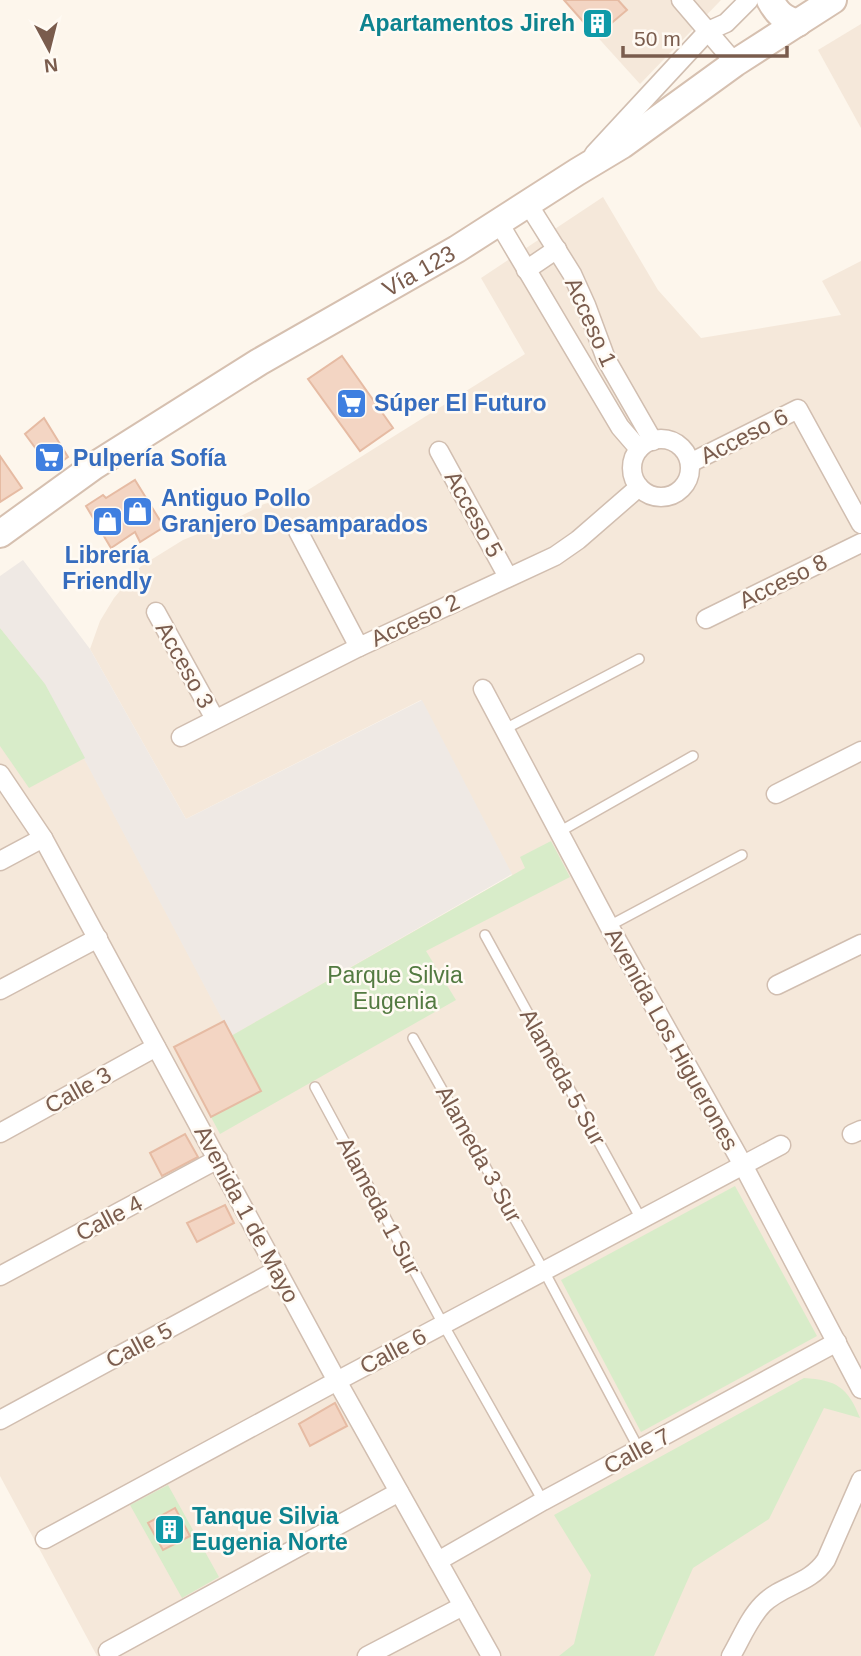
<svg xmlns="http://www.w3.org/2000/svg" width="861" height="1656" font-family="Helvetica,sans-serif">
<rect width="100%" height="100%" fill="#fdf6ec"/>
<g fill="#f5e8da">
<path d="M564 0H721L640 84Z"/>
<path d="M861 24V128L818 50Z"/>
<path d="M603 197 658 290 701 338 841 315 822 281 861 261V1656H97L0 1476V628L45 684 231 1035 512 875 421 700 186 819 90 649 100 621 114 598 141 566 183 540 237 518 264 504 300 495 525 354 481 278Z"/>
</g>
<path fill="#efe9e4" d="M23 560 90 649 186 819 422 700 512 874 231 1036 45 685 0 628V576Z"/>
<g fill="#d8ecc9" fill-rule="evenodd">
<path d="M0 628 45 684 85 758 29 788 0 746Z"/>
<path d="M551 841 570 877 426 951 456 1000 220 1134 211 1117 260 1091 231 1036 525 868 520 857Z"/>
<path d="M735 1186 817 1336 641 1432 561 1280Z"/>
<path d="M804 1378C836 1380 848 1387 860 1418L824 1408 769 1519 693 1568 654 1656H559L574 1644 591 1575 554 1515Z"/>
<path d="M168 1485 219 1577 182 1598 130 1505ZM174 1508 190 1536 163 1550 148 1523Z"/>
</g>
<g fill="#f3d5c3" stroke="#e6bba3" stroke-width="2">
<path d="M564 0H618L627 10 596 36Z"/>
<path d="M342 356 393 428 360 451 308 379Z"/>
<path d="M44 418 68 457 51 469 25 434Z"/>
<path d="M0 456 22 488 0 502Z"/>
<path d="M135 480 164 527 140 542 135 532 111 548 86 506 103 495 106 498Z"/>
<path d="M224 1021 261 1091 211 1117 174 1047Z"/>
<path d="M185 1134 198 1157 162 1176 150 1153Z"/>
<path d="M225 1205 234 1223 197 1242 187 1223Z"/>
<path d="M335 1403 347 1426 310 1446 299 1424Z"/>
<path d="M175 1508 190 1536 163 1550 148 1523Z"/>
</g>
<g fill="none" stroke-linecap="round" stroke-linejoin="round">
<defs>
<g id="service">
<path d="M505 729 639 659"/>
<path d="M559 832 693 756"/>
<path d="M609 926 742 855"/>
<path d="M485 935 641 1219"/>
<path d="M413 1038 544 1271 639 1449"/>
<path d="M315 1087 443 1324 543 1501"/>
</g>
<g id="minor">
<path d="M681 0 735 63"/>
<path d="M594 154 708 31 726 23 749 0"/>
<path d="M528 204 572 274 586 305 606 359 653 441"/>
<path d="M499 223 620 427 639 449"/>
<path d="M526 270 557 249"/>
<circle cx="661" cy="468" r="29"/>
<path d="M439 451 508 577"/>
<path d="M690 463 798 409 861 524"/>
<path d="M298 531 359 647"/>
<path d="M156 612 215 719"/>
<path d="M706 619 861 543"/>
<path d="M483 689 609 926 743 1165 861 1389"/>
<path d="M181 737 359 647 555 556 578 540 639 487"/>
<path d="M0 774 43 838 337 1381 491 1656"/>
<path d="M776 794 861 751"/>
<path d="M0 861 43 838"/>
<path d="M777 985 861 944"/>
<path d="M0 990 98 938"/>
<path d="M0 1133 156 1047"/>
<path d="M852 1134 861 1130"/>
<path d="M0 1276 218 1159"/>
<path d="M0 1420 277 1270"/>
<path d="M45 1539 337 1381 781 1145"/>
<path d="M438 1561 543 1501 837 1342"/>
<path d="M108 1651 399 1492"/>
<path d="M367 1656 463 1606"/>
<path d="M731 1656C741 1639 749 1618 763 1604 783 1584 809 1585 826 1560L861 1480"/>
</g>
<g id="secondary">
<path d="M770 0C777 13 783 19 798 23"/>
<path id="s1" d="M0 534 94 466 259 362 457 249 577 172 622 145 735 63 833 0"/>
</g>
</defs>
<use href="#service" stroke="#d1beb0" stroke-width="12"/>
<use href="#minor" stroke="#d1beb0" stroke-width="21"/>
<use href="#secondary" stroke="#d6c0b0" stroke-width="30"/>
<use href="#service" stroke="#fff" stroke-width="9"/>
<use href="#minor" stroke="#fff" stroke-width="18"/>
<use href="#secondary" stroke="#fff" stroke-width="26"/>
</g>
<defs>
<symbol id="building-square" viewBox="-11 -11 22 22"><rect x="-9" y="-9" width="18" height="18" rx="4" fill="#0f9aa8" stroke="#fffaf3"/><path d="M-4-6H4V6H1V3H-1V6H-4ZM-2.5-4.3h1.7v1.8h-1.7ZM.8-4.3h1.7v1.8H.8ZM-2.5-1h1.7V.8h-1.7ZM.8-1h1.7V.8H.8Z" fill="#fff"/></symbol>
<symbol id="supermarket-square" viewBox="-11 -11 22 22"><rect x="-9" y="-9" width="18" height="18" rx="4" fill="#3f7fe0" stroke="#fffaf3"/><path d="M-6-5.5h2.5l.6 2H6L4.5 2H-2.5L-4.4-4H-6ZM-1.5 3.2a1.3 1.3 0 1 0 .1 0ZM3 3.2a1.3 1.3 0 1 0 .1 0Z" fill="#fff"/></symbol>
<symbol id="shop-square" viewBox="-11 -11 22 22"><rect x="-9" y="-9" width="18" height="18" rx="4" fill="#3f7fe0" stroke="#fffaf3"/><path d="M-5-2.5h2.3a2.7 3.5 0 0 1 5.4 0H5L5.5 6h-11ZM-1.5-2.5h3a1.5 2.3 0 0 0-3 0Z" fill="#fff"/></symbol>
</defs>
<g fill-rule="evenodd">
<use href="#building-square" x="580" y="6" width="35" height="35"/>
<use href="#supermarket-square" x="334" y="386" width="35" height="35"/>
<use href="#supermarket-square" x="32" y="440" width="35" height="35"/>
<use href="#shop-square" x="120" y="494" width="35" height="35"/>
<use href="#shop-square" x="90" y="504" width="35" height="35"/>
<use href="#building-square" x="152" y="1512" width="35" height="35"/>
</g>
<g text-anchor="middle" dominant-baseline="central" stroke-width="5" stroke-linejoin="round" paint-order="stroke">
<g font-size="23" font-weight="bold" fill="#0d838f" stroke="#fffaf3" text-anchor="end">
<text x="575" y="23">Apartamentos Jireh</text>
<text x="192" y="1516" text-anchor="start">Tanque Silvia<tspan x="192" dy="26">Eugenia Norte</tspan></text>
</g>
<g font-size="23" fill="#7a5c4d" stroke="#fffaf3">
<text stroke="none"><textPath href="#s1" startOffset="495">Vía 123</textPath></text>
<text transform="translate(591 322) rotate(66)">Acceso 1</text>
<text transform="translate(744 436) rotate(-27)">Acceso 6</text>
<text transform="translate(474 514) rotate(61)">Acceso 5</text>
<text transform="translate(783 581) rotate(-26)">Acceso 8</text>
<text transform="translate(415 620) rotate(-25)">Acceso 2</text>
<text transform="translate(185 665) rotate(61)">Acceso 3</text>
<text transform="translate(672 1039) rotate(61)">Avenida Los Higuerones</text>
<text transform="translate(563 1077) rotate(61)">Alameda 5 Sur</text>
<text transform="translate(78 1090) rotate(-29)">Calle 3</text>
<text transform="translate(479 1154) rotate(61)">Alameda 3 Sur</text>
<text transform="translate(379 1206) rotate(62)">Alameda 1 Sur</text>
<text transform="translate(247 1214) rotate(62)">Avenida 1 de Mayo</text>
<text transform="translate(109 1218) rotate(-28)">Calle 4</text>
<text transform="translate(139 1345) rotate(-28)">Calle 5</text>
<text transform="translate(393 1351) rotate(-28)">Calle 6</text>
<text transform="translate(637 1451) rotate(-28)">Calle 7</text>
</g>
<g font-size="23" font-weight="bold" fill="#366cbe" stroke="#fffaf3" text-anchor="start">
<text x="374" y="403">Súper El Futuro</text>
<text x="73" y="458">Pulpería Sofía</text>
<text x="161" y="498">Antiguo Pollo<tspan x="161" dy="26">Granjero Desamparados</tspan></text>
<text x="107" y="555" text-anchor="middle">Librería<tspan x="107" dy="26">Friendly</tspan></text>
</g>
<g font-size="23" fill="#537a41" stroke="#fffaf3">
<text x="395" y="975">Parque Silvia<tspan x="395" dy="26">Eugenia</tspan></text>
</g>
</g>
<g transform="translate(49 49) rotate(173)" stroke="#fffaf3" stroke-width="5" paint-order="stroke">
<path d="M0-5L12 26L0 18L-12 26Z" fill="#7a5c4d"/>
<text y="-10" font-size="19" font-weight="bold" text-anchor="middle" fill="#7a5c4d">N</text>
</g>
<path d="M623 46v10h164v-10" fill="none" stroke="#7a5c4d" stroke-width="3.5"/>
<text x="634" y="46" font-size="21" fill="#7a5c4d" stroke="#fffaf3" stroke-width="5" paint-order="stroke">50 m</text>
</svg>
